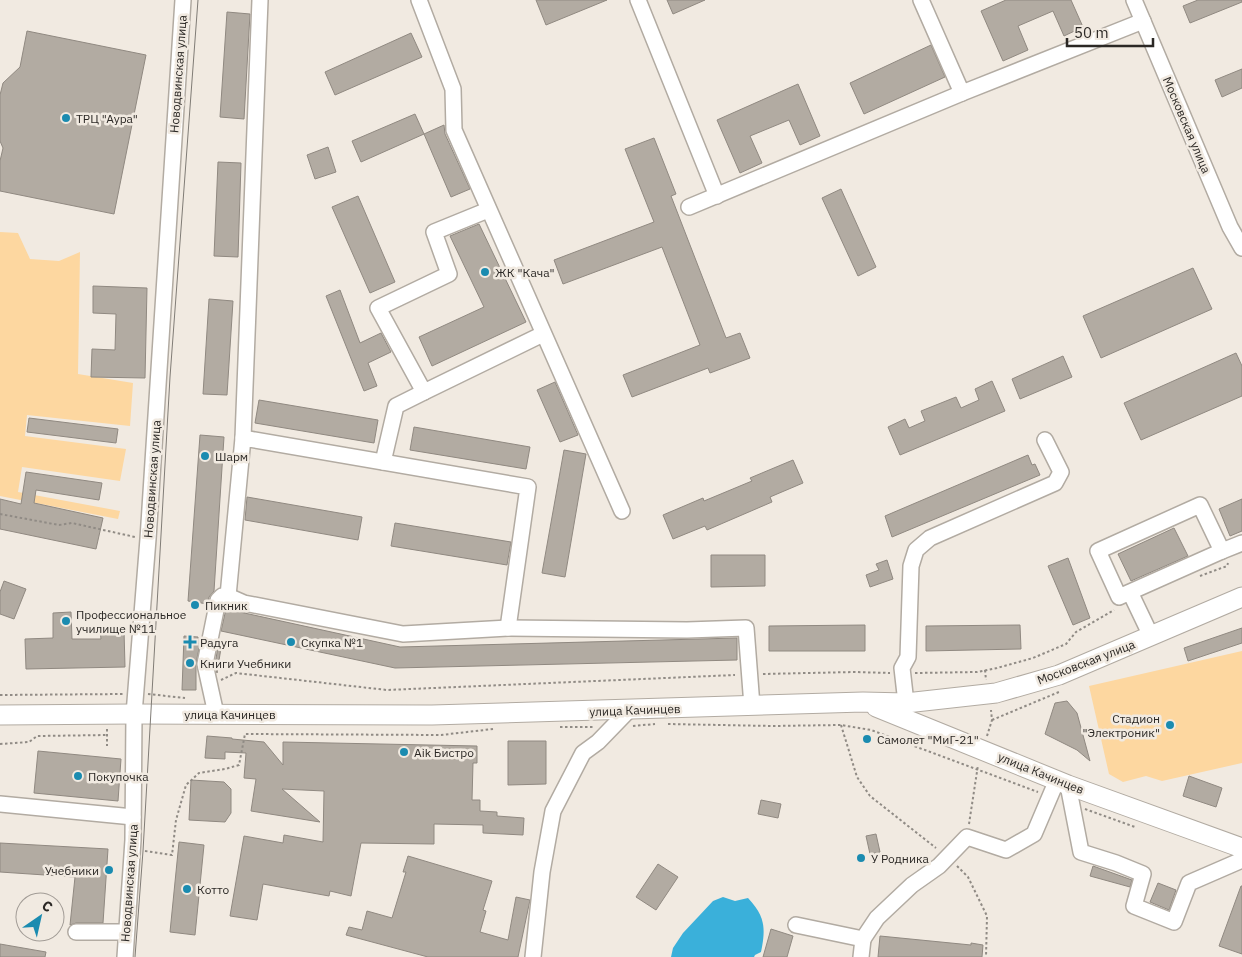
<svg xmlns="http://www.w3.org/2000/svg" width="1242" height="957" font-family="'IBM Plex Sans',sans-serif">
<rect width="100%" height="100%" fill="#f1eae1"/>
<g fill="#fdd7a0">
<path d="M0 232 18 233 30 259 59 261 80 252 78 374 133 383 130 426 27 415 25 436 126 449 120 481 22 467 18 492 120 511 118 519 0 496Z"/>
<path d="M1242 651V763L1162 781 1146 776 1123 782 1109 774 1089 686Z"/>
</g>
<path fill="#3ab0da" d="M723 897 735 901 748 898C765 916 766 928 761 952L755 955 754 957H671L673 948 683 933 713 901Z"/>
<g fill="#b2aba2" stroke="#908981">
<path d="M536 0H607L546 25Z"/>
<path d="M667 0H705L673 14Z"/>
<path d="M1006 0H1071L1083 27 1064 36 1053 11 1018 26 1028 50 1003 61 981 11Z"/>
<path d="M1198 0H1242V2L1190 23 1183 6Z"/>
<path d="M227 12 250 14 244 119 220 117Z"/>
<path d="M27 31 146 55 114 214 0 191V161L3 148 0 141V95L3 83 20 67Z"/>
<path d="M411 33 422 57 335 95 325 72Z"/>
<path d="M931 45 945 77 864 114 850 83Z"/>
<path d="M1242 69V88L1222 97 1215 80Z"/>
<path d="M798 84 820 136 800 145 789 120 750 136 762 163 740 173 717 120Z"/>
<path d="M415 114 424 134 444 125 445 134 470 189 451 197 424 134 361 162 352 141Z"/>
<path d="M654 138 676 194 671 196 726 338 740 333 750 358 710 373 708 368 632 397 623 375 700 345 662 247 563 284 554 260 654 222 625 149Z"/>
<path d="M328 147 336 172 315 179 307 155Z"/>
<path d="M218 162 241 163 238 257 214 256Z"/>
<path d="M841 189 876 267 858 276 822 198Z"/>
<path d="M358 196 395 282 370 293 332 207Z"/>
<path d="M479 224 526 322 432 366 419 337 484 307 450 236Z"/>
<path d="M1193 268 1212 309 1101 358 1083 316Z"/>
<path d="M93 286 147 288 145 378 91 377 92 349 115 350 116 314 93 313Z"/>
<path d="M340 290 360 343 381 333 391 352 368 363 377 386 364 391 326 296Z"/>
<path d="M209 299 233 301 227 395 203 394Z"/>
<path d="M1236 353 1242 366V396L1141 440 1124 403Z"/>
<path d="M1063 356 1072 377 1020 399 1012 379Z"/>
<path d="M992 381 1005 411 900 455 888 427 905 419 909 428 925 421 921 411 956 397 961 408 979 400 975 389Z"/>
<path d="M555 382 578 435 560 442 537 390Z"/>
<path d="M259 400 378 420 374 443 255 423Z"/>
<path d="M29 418 118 429 116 443 27 432Z"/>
<path d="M414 427 530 447 526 469 410 450Z"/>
<path d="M200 435 224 437 214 591 209 597 208 604 188 601Z"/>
<path d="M564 450 586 454 565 577 542 573Z"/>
<path d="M1028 455 1032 465 1035 464 1040 475 892 537 885 516Z"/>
<path d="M793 460 803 483 770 497 772 502 707 530 705 526 673 539 663 515 703 498 704 501 752 481 750 478Z"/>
<path d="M26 472 102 483 99 500 36 490 34 503 103 518 96 549 0 529V499L21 504Z"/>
<path d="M247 497 362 517 358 540 245 520Z"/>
<path d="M1242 499V531L1230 536 1219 509Z"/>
<path d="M395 523 511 542 507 565 391 546Z"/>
<path d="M1174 528 1188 556 1131 581 1118 554Z"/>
<path d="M711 555H765V586L711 587Z"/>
<path d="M1068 558 1090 618 1073 625 1048 566Z"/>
<path d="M887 560 893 579 870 587 866 575 879 570 876 564Z"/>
<path d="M4 581 26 589 14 619 0 614V592Z"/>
<path d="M226 609 400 647 737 638V660L395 668 221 631Z"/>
<path d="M71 612 72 639H101L100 631 124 630 125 667 26 669 25 639 53 638V613Z"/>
<path d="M865 625V651H769V626Z"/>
<path d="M1020 625 1021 649 926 651V626Z"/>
<path d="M1242 628V643L1188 661 1184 648Z"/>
<path d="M184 636 198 637V643L200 644 196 663V690H182Z"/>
<path d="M218 647 221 648 217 673 215 664Z"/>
<path d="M1067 701 1077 713 1090 761 1077 750 1045 734 1055 703Z"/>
<path d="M207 736 232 738V739L264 742 283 765V742L477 746V763H473L472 800H480V811L497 812V816L524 818 523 835 483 833V825L434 824V844L361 843 351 896 330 891 329 896 263 884 257 920 230 916 244 836 283 843 284 835 323 842 324 791 282 789 320 822 251 811 256 779 244 778 246 753 225 752V759L205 758Z"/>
<path d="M508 741H546V784L508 785Z"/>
<path d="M38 751 121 759 118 801 34 793Z"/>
<path d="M1189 776 1222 788 1216 807 1183 796Z"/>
<path d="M191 780 224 782 231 789V813L225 822 189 820Z"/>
<path d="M761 800 781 804 778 818 758 814Z"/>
<path d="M876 834 880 852 870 854 866 836Z"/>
<path d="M179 842 204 845 195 935 170 932Z"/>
<path d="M0 843 108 849 103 923H76L70 925 75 877 0 872Z"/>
<path d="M408 856 492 881 483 910 486 911 480 932 508 940 516 897 530 900 518 957H428L346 935 349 927 362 930 367 911 392 918 406 872H403Z"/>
<path d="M658 864 678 877 656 910 636 897Z"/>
<path d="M1093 866 1132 880 1130 887 1090 876Z"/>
<path d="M1158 883 1176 890 1169 910 1150 902Z"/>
<path d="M1241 886H1242V954L1219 946Z"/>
<path d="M771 929 793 936 787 957H763Z"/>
<path d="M880 936 971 945V943L983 945 982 957H878Z"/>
<path d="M0 944 46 952 45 957H0Z"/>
</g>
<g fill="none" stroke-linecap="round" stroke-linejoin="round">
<defs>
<g id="minor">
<path d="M419 0 453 89 454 130 622 511"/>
<path d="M638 0 717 196"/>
<path d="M921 0 962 93 1143 21"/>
<path d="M1134 0 1230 227 1242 248"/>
<path d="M689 207 962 93"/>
<path d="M488 210 434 232 449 274 378 308 424 392 543 334"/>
<path d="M243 438 260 0"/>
<path d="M383 462 396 406 424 392"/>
<path d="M1222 551 1242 543"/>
<path d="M1130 592 1222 551 1200 505 1098 551 1119 597 1130 592 1151 636"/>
<path d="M228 596 243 438 528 487 508 628"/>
<path d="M218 600 222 596H228L244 603 403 634 508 628 687 630 746 628 752 706"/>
<path d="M906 703 902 668 908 657 911 566 916 550 930 538 1055 483 1061 472 1045 440"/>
<path d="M216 714 205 664 217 605"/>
<path d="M1068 785 1081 852 1116 863 1143 874 1134 906 1174 922 1189 883 1242 860"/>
<path d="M0 804 133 817"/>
<path d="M796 925 863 939 877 918 912 885 939 866 967 837 1006 850 1034 834 1057 780"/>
<path d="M76 932H126"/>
<path d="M125 957 133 840 134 714 148 539 183 0"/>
<path d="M533 957 542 872 553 811 583 753 598 742 629 710"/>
<path d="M861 957 863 939"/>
</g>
<g id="major">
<path d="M876 707 1068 785 1242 848"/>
<path d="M0 715 134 714 432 715 863 702 906 703 996 693 1059 675 1242 597"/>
</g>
</defs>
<use href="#minor" stroke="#b2aba2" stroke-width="18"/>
<use href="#major" stroke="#b2aba2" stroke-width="21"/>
<g stroke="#908b85" stroke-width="2" stroke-dasharray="2.5 2.5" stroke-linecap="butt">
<path d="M0 514 59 525 72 523 135 537"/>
<path d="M1200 576 1227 566 1228 563"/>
<path d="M985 670 986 680"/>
<path d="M915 673 977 672 997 668 1033 658 1066 644 1076 632 1114 610"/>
<path d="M763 674 854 672 890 673"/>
<path d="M221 680 236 673 387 690 735 675"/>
<path d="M148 694 185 698"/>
<path d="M0 695 123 694"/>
<path d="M992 720 1059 692"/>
<path d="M668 724 772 726 841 725 871 730 1038 792"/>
<path d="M841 725 857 777 870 796 936 848"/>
<path d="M633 726 655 724"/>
<path d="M560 727H593"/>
<path d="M107 729V746"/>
<path d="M987 736 992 720 991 710"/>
<path d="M0 744 29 742 37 736 107 735"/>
<path d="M1085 809 1135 827"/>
<path d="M969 824 978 765"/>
<path d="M145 851 172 855 176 820 186 785 199 773 225 769 239 765 245 734 441 735 493 729"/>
<path d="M957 866 968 877 987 916 986 957"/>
</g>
<use href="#minor" stroke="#fff" stroke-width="15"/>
<use href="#major" stroke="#fff" stroke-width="19"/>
<path stroke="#807c76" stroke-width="1" d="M135 957 143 851 170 377 198 0"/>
</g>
<g fill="#1a8bb0" stroke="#f1eae1" stroke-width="2">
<circle cx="66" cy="118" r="5"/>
<circle cx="485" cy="272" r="5"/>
<circle cx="205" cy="456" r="5"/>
<circle cx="195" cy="605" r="5"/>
<circle cx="66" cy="621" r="5"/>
<path d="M187.5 634.5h5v5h5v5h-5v5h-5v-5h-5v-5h5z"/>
<circle cx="291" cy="642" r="5"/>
<circle cx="190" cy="663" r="5"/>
<circle cx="1170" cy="725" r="5"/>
<circle cx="867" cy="739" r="5"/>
<circle cx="404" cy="752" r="5"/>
<circle cx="78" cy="776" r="5"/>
<circle cx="861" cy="858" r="5"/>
<circle cx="109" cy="870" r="5"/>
<circle cx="187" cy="889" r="5"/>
</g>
<g text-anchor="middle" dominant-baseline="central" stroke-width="5" stroke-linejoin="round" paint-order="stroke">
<g font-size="12" fill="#2b2825" stroke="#f1eae1">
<text transform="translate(178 74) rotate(-86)">Новодвинская улица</text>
<text transform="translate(1187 125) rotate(67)">Московская улица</text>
<text transform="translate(152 479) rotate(-86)">Новодвинская улица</text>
<text transform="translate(1086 662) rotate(-21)">Московская улица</text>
<text transform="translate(635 710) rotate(-2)">улица Качинцев</text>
<text x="230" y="714">улица Качинцев</text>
<text transform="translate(1041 773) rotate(22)">улица Качинцев</text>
<text transform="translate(129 883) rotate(-86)">Новодвинская улица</text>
</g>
<g font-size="12" fill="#2b2825" stroke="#f1eae1" text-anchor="start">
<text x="76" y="118">ТРЦ "Аура"</text>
<text x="495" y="272">ЖК "Кача"</text>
<text x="215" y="456">Шарм</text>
<text x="205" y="605">Пикник</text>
<text x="76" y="614">Профессиональное<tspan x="76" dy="14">училище №11</tspan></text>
<text x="200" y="642">Радуга</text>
<text x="301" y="642">Скупка №1</text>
<text x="200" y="663">Книги Учебники</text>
<text x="1160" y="718" text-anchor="end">Стадион<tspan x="1160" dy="14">"Электроник"</tspan></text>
<text x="877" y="739">Самолет "МиГ-21"</text>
<text x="414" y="752">Aik Бистро</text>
<text x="88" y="776">Покупочка</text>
<text x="871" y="858">У Родника</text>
<text x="99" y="870" text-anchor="end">Учебники</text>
<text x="197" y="889">Котто</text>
</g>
</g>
<g transform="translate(40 917) rotate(34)"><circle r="24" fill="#f1eae1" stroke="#a29c96"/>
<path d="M0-4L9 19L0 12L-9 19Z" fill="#1a8bb0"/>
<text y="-8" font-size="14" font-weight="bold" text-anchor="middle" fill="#2b2825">С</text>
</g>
<path d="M1067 38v8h86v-8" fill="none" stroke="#2b2825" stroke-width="2.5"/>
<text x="1074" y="38" font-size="15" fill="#2b2825" stroke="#f1eae1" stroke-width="4" paint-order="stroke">50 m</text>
</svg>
